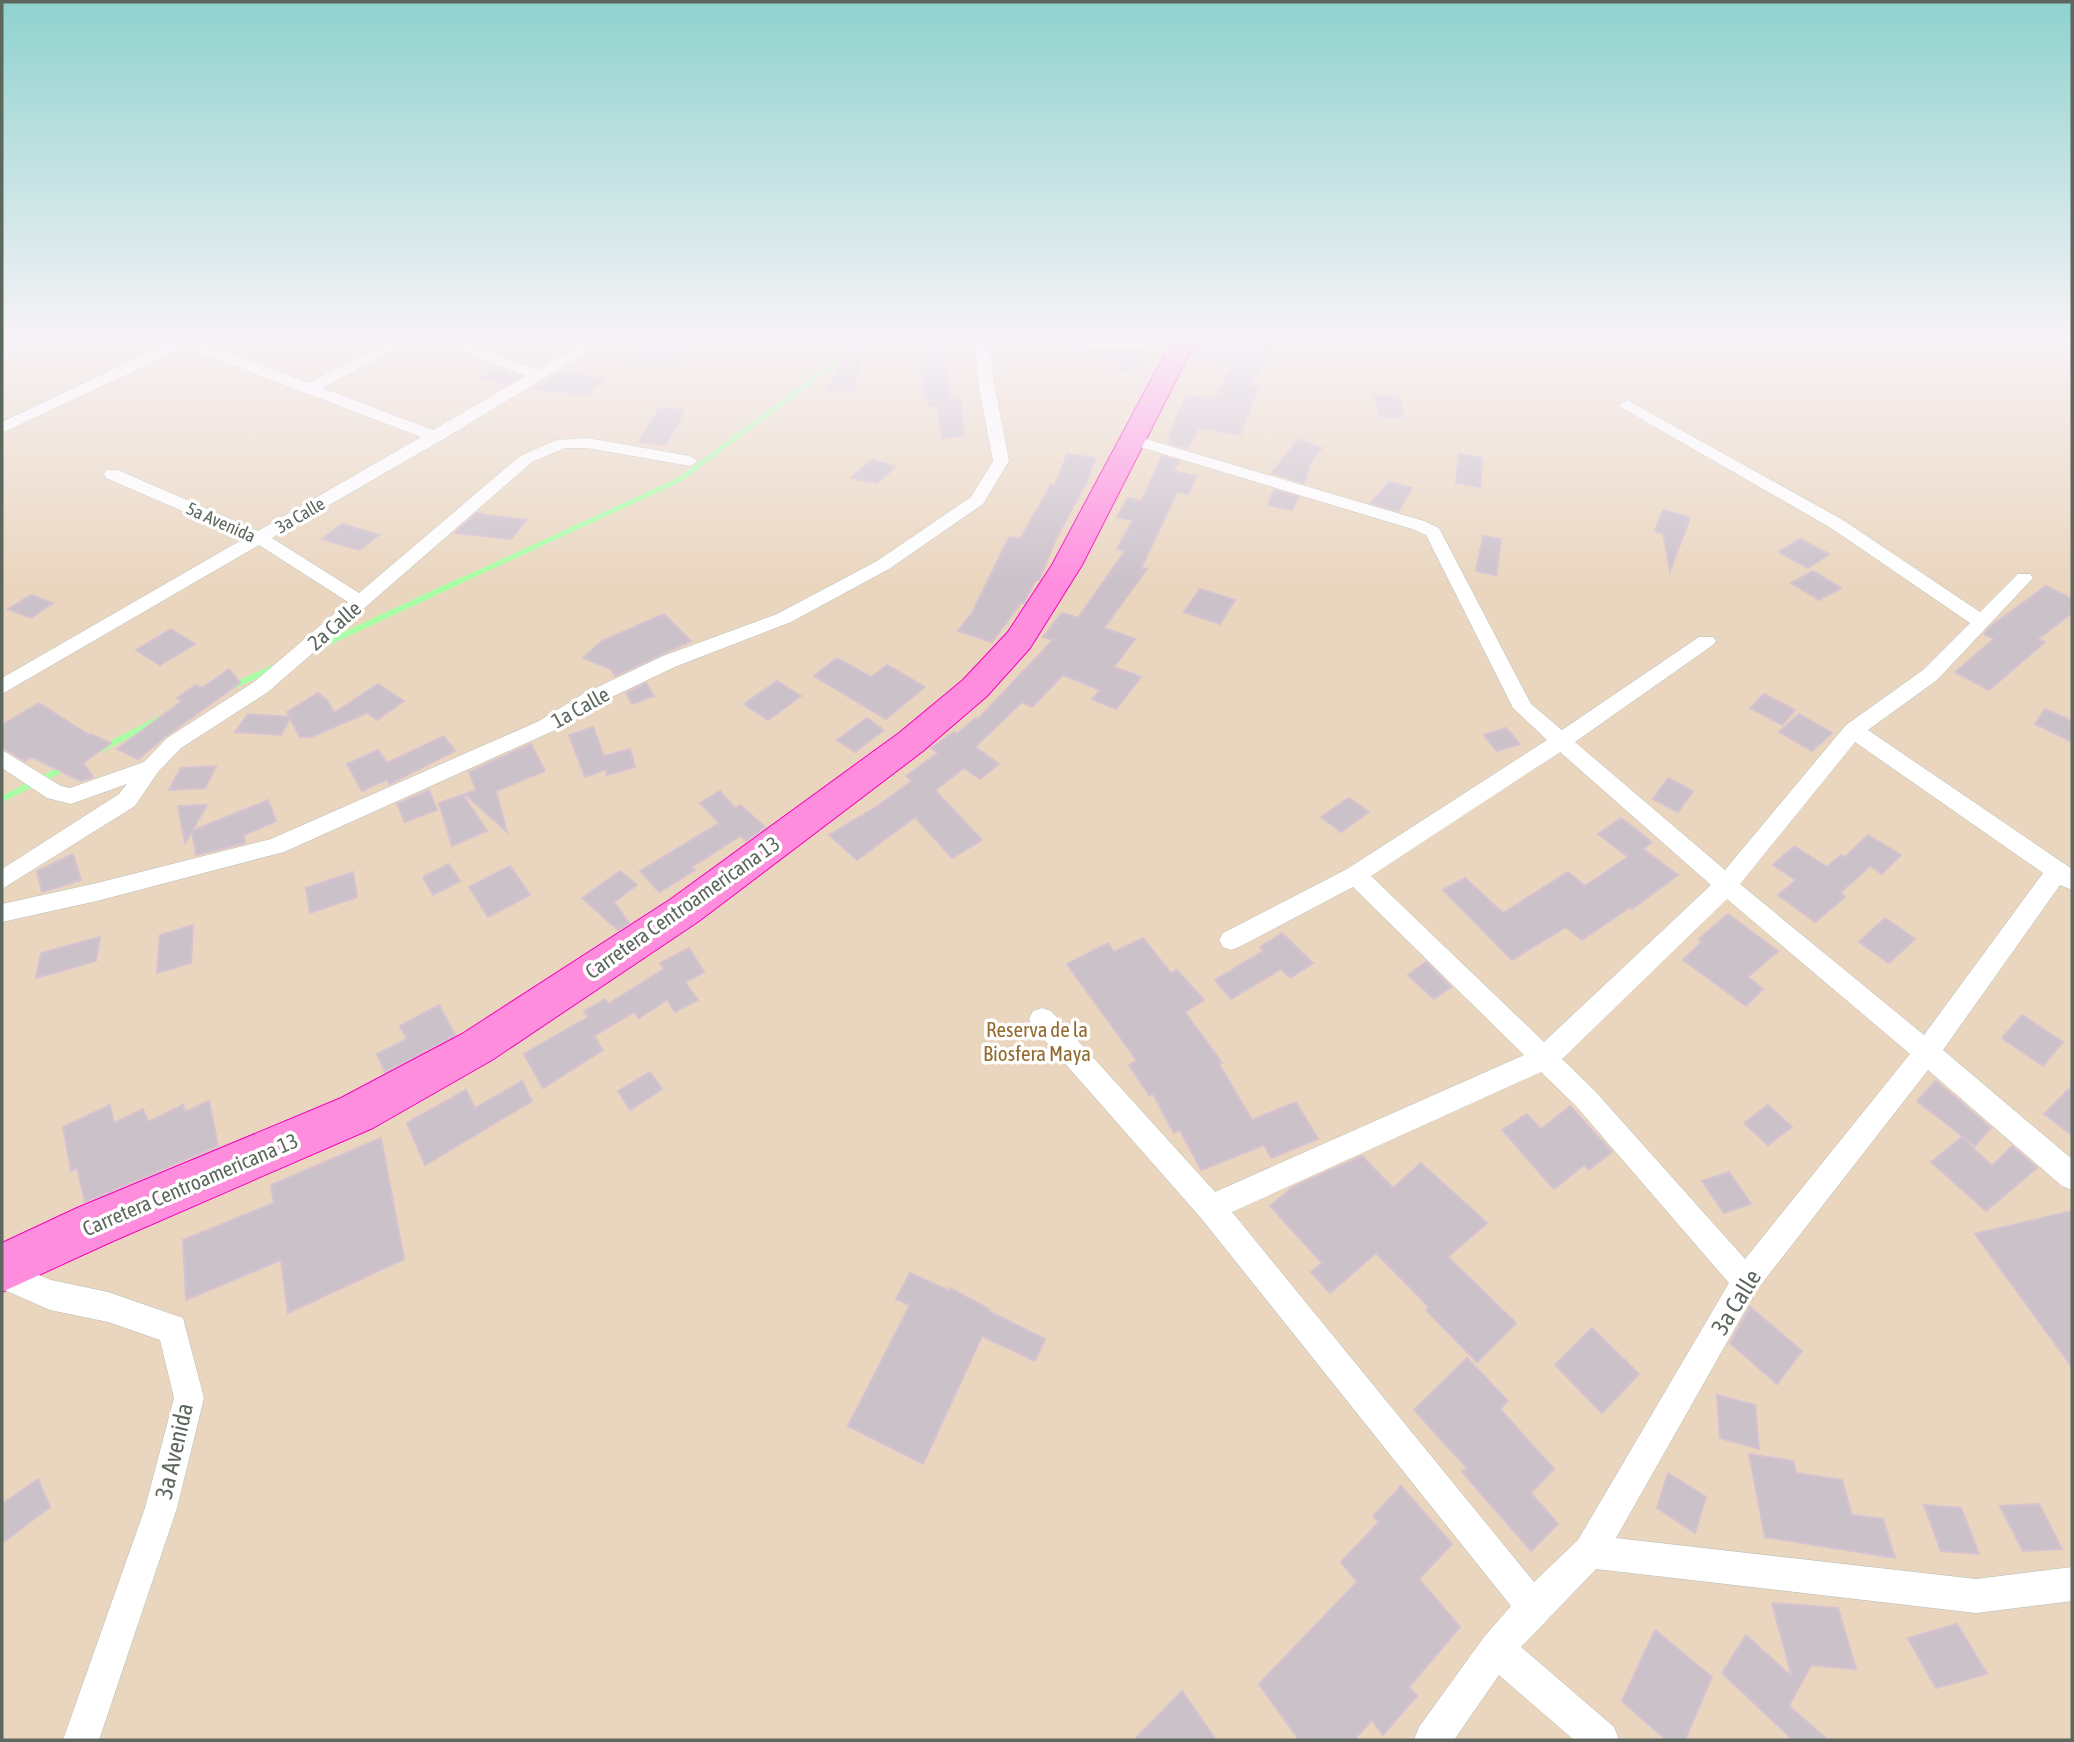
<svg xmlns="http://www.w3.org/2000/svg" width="2074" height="1742" font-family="'Asap Condensed',sans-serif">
<rect width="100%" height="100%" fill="#f0e5ed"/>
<rect fill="#ead6bf" x="2" y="341" width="2070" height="1399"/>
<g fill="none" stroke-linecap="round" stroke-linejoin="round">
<path stroke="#a8ffa6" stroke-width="5" d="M458 582 679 480 852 350"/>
<g stroke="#a8ffa6" stroke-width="6">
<path d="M314 649 462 580"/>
<path d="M231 687 275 667"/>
<path d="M99 750 160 719"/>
<path d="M2 799 66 767"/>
</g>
</g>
<g fill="#cbc2c9" stroke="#d6c2d1" stroke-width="2">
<path d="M627 341H695L676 366 625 362Z"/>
<path d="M852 341H866L854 390H827Z"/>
<path d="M919 341 943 343 949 400 960 399 964 436 942 438 938 406H929L928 397 924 398Z"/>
<path d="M1070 341H1076L1086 348 1148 353 1140 373 1119 371 1122 362 1113 360 1070 357Z"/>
<path d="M1198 341H1284L1248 384 1259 386 1240 435 1199 428 1187 448 1169 443 1170 439 1168 438 1187 395 1215 400 1232 365 1191 357Z"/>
<path d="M497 368 520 376 508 384 480 378Z"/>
<path d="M560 372 604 379 587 395 532 389Z"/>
<path d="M1374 396H1398L1404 417H1380Z"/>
<path d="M659 408 685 410 666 445 639 442Z"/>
<path d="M1298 440 1322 448 1311 461 1304 483 1272 473Z"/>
<path d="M1067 454 1095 458 1088 479 1056 539 1039 580 1035 581 1024 603H1021L992 642 958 631 972 613 1009 537 1020 539 1051 485 1055 486Z"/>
<path d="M1459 454 1482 458 1480 487 1456 483Z"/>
<path d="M1162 456 1179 461 1173 471 1196 476 1188 494 1177 492 1141 568 1147 569 1104 628 1135 639 1114 667 1141 677 1116 709 1092 699 1100 690 1063 675 1032 707 1022 702 975 747 999 764 980 779 964 768 935 790 982 840 952 858 915 817 857 860 829 835 876 807 912 781 906 776 938 753 931 748 954 732 957 734 975 718 978 719 1053 640 1043 637 1062 613 1078 618 1125 551 1117 549 1133 520 1117 517 1128 498 1142 501Z"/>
<path d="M872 460 895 467 877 483 851 478Z"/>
<path d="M1389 482 1412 488 1398 511 1371 503Z"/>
<path d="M1274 490 1298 497 1292 510 1268 505Z"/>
<path d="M1663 510 1690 518 1670 571 1663 533 1655 531Z"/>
<path d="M477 513 491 516 526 520 511 539 455 533Z"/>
<path d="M342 524 379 535 359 550 322 539Z"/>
<path d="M1483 536 1501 539 1496 575 1476 571Z"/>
<path d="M1800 539 1829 554 1808 568 1779 552Z"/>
<path d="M1813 571 1841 588 1819 600 1791 583Z"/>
<path d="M2046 586 2072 599V613L2038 639 2045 642 1989 690 1955 672 1994 639 1984 634 1991 626Z"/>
<path d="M1200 589 1235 600 1220 624 1184 612Z"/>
<path d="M31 595 53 603 31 618 8 609Z"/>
<path d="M664 614 691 641 615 676 611 669 583 658 602 641Z"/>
<path d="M171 629 195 644 160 665 136 650Z"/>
<path d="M837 658 871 677 887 665 925 687 886 719 814 676Z"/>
<path d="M229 669 240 683 166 736 138 759 117 749 182 701 177 698 196 685 202 688Z"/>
<path d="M777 681 801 696 768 720 744 704Z"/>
<path d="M646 683 654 696 632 704 626 693Z"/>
<path d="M378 684 404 701 377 720 367 713 311 737H300L290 718 281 735 235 732 248 714 290 717 287 712 318 693 328 701 334 713Z"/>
<path d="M1764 694 1795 710 1782 725 1750 708Z"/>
<path d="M39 703 89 735 91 734 111 743 83 763 93 777 81 781 32 757 25 761 2 747V725Z"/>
<path d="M2045 709 2072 721V742L2035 724Z"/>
<path d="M1799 714 1832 733 1812 751 1779 732Z"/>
<path d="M867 718 884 730 855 752 837 740Z"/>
<path d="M593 727 604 756 630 749 635 767 607 775 606 769 585 777 569 735Z"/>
<path d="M1506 728 1520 744 1497 751 1484 735Z"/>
<path d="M444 736 455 751 389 784 387 779 362 791 347 764 378 750 387 763Z"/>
<path d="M531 744 545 771 496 791 507 832 465 794 476 790 469 772Z"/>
<path d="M216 766 205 788 169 790 181 768Z"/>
<path d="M1668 778 1693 791 1678 812 1653 799Z"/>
<path d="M429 790 437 810 405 822 397 804Z"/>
<path d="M720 791 735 808 740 805 765 827 746 841 740 836 692 867 695 870 659 892 640 871 719 823 700 803Z"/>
<path d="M463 795 487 831 452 846 439 803Z"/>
<path d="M1349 798 1369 812 1341 832 1321 817Z"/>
<path d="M268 800 276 821 244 835 245 843 196 855 192 831 185 843 178 806 207 805 192 831Z"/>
<path d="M1621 818 1652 842 1643 849 1678 875 1632 909 1630 907 1582 940 1566 927 1512 960 1443 890 1465 878 1503 913 1568 872 1585 886 1628 857 1598 834Z"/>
<path d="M1868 835 1901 855 1882 874 1870 866 1840 893 1845 897 1815 922 1778 895 1796 880 1773 865 1794 846 1827 867 1841 855 1845 857Z"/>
<path d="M73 854 81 880 42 892 37 871Z"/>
<path d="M449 864 460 881 433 895 423 877Z"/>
<path d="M510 866 530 895 488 917 469 887Z"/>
<path d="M620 871 637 885 614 902 629 923 618 930 582 898Z"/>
<path d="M353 872 357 897 310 913 306 888Z"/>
<path d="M1728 914 1778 951 1748 977 1763 989 1746 1006 1683 960 1702 942 1699 939Z"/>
<path d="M1885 918 1915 939 1889 963 1859 942Z"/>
<path d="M193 925 191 963 157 973 160 935Z"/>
<path d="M1282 933 1313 963 1290 978 1281 969 1231 999 1215 980 1263 951 1260 947Z"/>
<path d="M100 937 96 961 36 978 41 953Z"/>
<path d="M1143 938 1171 973 1177 970 1204 1000 1185 1012 1222 1063 1219 1064 1252 1120 1296 1102 1318 1139 1271 1158 1264 1145 1201 1170 1180 1130 1174 1133 1153 1094 1149 1095 1129 1065 1137 1061 1067 964 1108 943 1114 952Z"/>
<path d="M689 948 704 972 685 982 698 1000 675 1012 667 1000 639 1018 634 1012 594 1036 603 1050 543 1088 524 1054 588 1017 584 1011 605 999 608 1004 664 969 660 963Z"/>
<path d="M1426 962 1451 987 1434 999 1408 975Z"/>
<path d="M439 1005 455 1035 385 1072 377 1054 407 1039 400 1026Z"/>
<path d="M2022 1015 2063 1042 2043 1066 2002 1038Z"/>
<path d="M650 1072 662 1089 630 1110 618 1091Z"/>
<path d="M522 1081 532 1101 425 1165 407 1123 466 1090 475 1108Z"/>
<path d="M1936 1081 1991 1128 1975 1146 1917 1101Z"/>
<path d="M2072 1086V1135L2044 1114Z"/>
<path d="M209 1101 218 1146 85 1202 77 1168 71 1171 63 1127 110 1105 114 1123 143 1109 148 1122 183 1105 185 1112Z"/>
<path d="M1768 1105 1792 1127 1768 1145 1744 1123Z"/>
<path d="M1570 1106 1612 1152 1589 1170 1584 1165 1554 1189 1502 1130 1527 1114 1541 1129Z"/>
<path d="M1962 1137 1992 1166 2012 1146 2037 1168 1986 1211 1931 1162Z"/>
<path d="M381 1138 404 1259 288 1313 281 1260 186 1300 183 1240 274 1203 271 1185Z"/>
<path d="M1362 1156 1393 1188 1421 1163 1487 1223 1448 1257 1516 1323 1477 1362 1426 1310 1429 1307 1376 1253 1330 1293 1311 1272 1322 1263 1270 1206 1293 1187Z"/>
<path d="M1729 1172 1751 1204 1724 1213 1702 1181Z"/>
<path d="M2072 1211V1367L1975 1234Z"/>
<path d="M910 1273 949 1291 950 1288 989 1309 988 1311 1045 1339 1035 1361 982 1336 923 1464 848 1426 910 1305 896 1299Z"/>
<path d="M1750 1307 1802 1351 1777 1384 1730 1343Z"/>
<path d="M1592 1328 1639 1374 1602 1413 1555 1365Z"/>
<path d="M1467 1358 1508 1401 1500 1409 1554 1469 1531 1493 1558 1524 1531 1551 1462 1472 1467 1468 1414 1410Z"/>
<path d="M1717 1395 1755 1405 1759 1449 1720 1438Z"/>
<path d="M1749 1454 1793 1461 1796 1473 1842 1480 1852 1515 1883 1519 1895 1558 1765 1537Z"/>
<path d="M1668 1473 1706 1497 1695 1533 1657 1508Z"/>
<path d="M38 1479 50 1507 2 1543V1504Z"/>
<path d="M1401 1486 1452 1544 1419 1579 1460 1627 1409 1687 1417 1696 1383 1735 1372 1720 1354 1740H1299L1259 1684 1357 1582 1341 1562 1379 1522 1373 1516Z"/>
<path d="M2039 1504 2062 1549 2023 1551 2000 1506Z"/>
<path d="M1924 1505 1961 1508 1979 1554 1941 1551Z"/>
<path d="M1772 1603 1838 1608 1856 1669 1811 1665 1789 1706 1828 1740H1793L1722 1673 1746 1635 1792 1677Z"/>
<path d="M1957 1624 1987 1674 1936 1688 1908 1638Z"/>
<path d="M1655 1630 1712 1677 1685 1740H1666L1622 1701Z"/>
<path d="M1182 1691 1216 1740H1134Z"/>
</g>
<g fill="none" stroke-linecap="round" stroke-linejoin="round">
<defs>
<g id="street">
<path d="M173 341H197L308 383 391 341H410L322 388 433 430 526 376 436 341H458L537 370 587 341H605L442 440 272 538 359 593 520 456 557 440 587 438 690 456 698 461 690 466 587 448H565L532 462 268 692 181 748 158 772 135 806 2 889V869L119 794 127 784 71 804 47 798 2 768V750L61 786 70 788 144 762 167 738 254 682 348 602 259 545 2 694V678L245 538 106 478 104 474 106 470H118L258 531 421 437 185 347 2 433V422Z"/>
<path d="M975 341H989L994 382 1009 461 983 504 889 569 791 622 677 666 597 704 553 731 284 852 97 901 2 922V904L97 883 271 839 539 721 583 694 663 656 777 614 877 561 971 497 993 461 978 382Z"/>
<path d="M1079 341C1100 341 1174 338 1187 349L1180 353 1086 345Z"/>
<path d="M1627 400 1843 520 1980 612 2018 574H2030L2033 578 1937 680 1868 730 2072 869V890L2060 885 1943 1050 2072 1159V1190L2062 1186 1928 1070 1756 1291 1616 1538 1976 1579 2072 1567V1601L1976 1613 1596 1569 1521 1647 1614 1727 1619 1740H1574L1499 1675 1454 1740H1414L1419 1727 1484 1637 1511 1606 1201 1218 1033 1027 1029 1019 1033 1011 1042 1008 1051 1011 1215 1192 1524 1055 1353 887 1239 947 1231 950 1223 947 1219 940 1223 933 1347 869 1547 740 1513 708 1426 535 1412 529 1127 443 1125 440 1127 437H1139L1424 521 1439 528 1531 704 1562 730 1699 637H1713L1716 641 1713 645 1575 742 1725 870 1846 725 1923 670 1970 623 1831 528 1622 408 1619 405ZM1855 742 2043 873 1924 1035 1740 884ZM1560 752 1711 885 1544 1042 1371 876ZM1727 899 1910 1054 1745 1259 1594 1090 1562 1059ZM1541 1072 1576 1106 1729 1283 1578 1540 1534 1582 1232 1212Z"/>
<path d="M2 1260 51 1280 108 1292 183 1318 204 1398 177 1508 99 1740H63L145 1508 174 1398 160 1340 108 1322 50 1310 2 1289Z"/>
</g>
<path id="highway" d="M1172 341H1196L1082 565 1030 648 987 696 923 751 699 921 492 1060 373 1128 111 1242 2 1292V1243L77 1208 341 1098 462 1034 671 899 899 733 963 680 1008 632 1052 565Z"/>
</defs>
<use href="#street" stroke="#b5bdb6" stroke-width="1"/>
<use href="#highway" stroke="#f500bd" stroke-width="2"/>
<use href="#street" fill="#fff" fill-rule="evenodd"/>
<use href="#highway" fill="#ff8dde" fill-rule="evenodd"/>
</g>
<linearGradient id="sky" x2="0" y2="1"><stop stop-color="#8ed2ce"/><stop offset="0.58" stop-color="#f8f3f7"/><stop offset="1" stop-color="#f8f3f7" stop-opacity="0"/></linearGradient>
<rect width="2074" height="585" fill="url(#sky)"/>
<g text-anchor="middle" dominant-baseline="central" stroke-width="7" stroke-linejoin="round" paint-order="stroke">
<g font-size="18" fill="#5c675d" stroke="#fff">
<text transform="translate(300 515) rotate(-30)">3a Calle</text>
<text transform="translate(221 522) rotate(24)">5a Avenida</text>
</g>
<g font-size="21" fill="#5c675d" stroke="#fff">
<text transform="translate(334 625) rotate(-41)">2a Calle</text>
<text transform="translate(580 707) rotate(-29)">1a Calle</text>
<text transform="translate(682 907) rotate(-35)">Carretera Centroamericana 13</text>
<text transform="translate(190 1184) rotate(-23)">Carretera Centroamericana 13</text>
</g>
<g font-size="21" fill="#936a2f" stroke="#fff">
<text x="1037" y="1029">Reserva de la<tspan x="1037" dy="24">Biosfera Maya</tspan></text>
</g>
<g font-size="24" fill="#5c675d" stroke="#fff">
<text transform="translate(1736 1302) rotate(-58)">3a Calle</text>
<text transform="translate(174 1451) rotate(-77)">3a Avenida</text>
</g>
</g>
<rect width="2074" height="1742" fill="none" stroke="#5c675d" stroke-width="7"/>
</svg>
